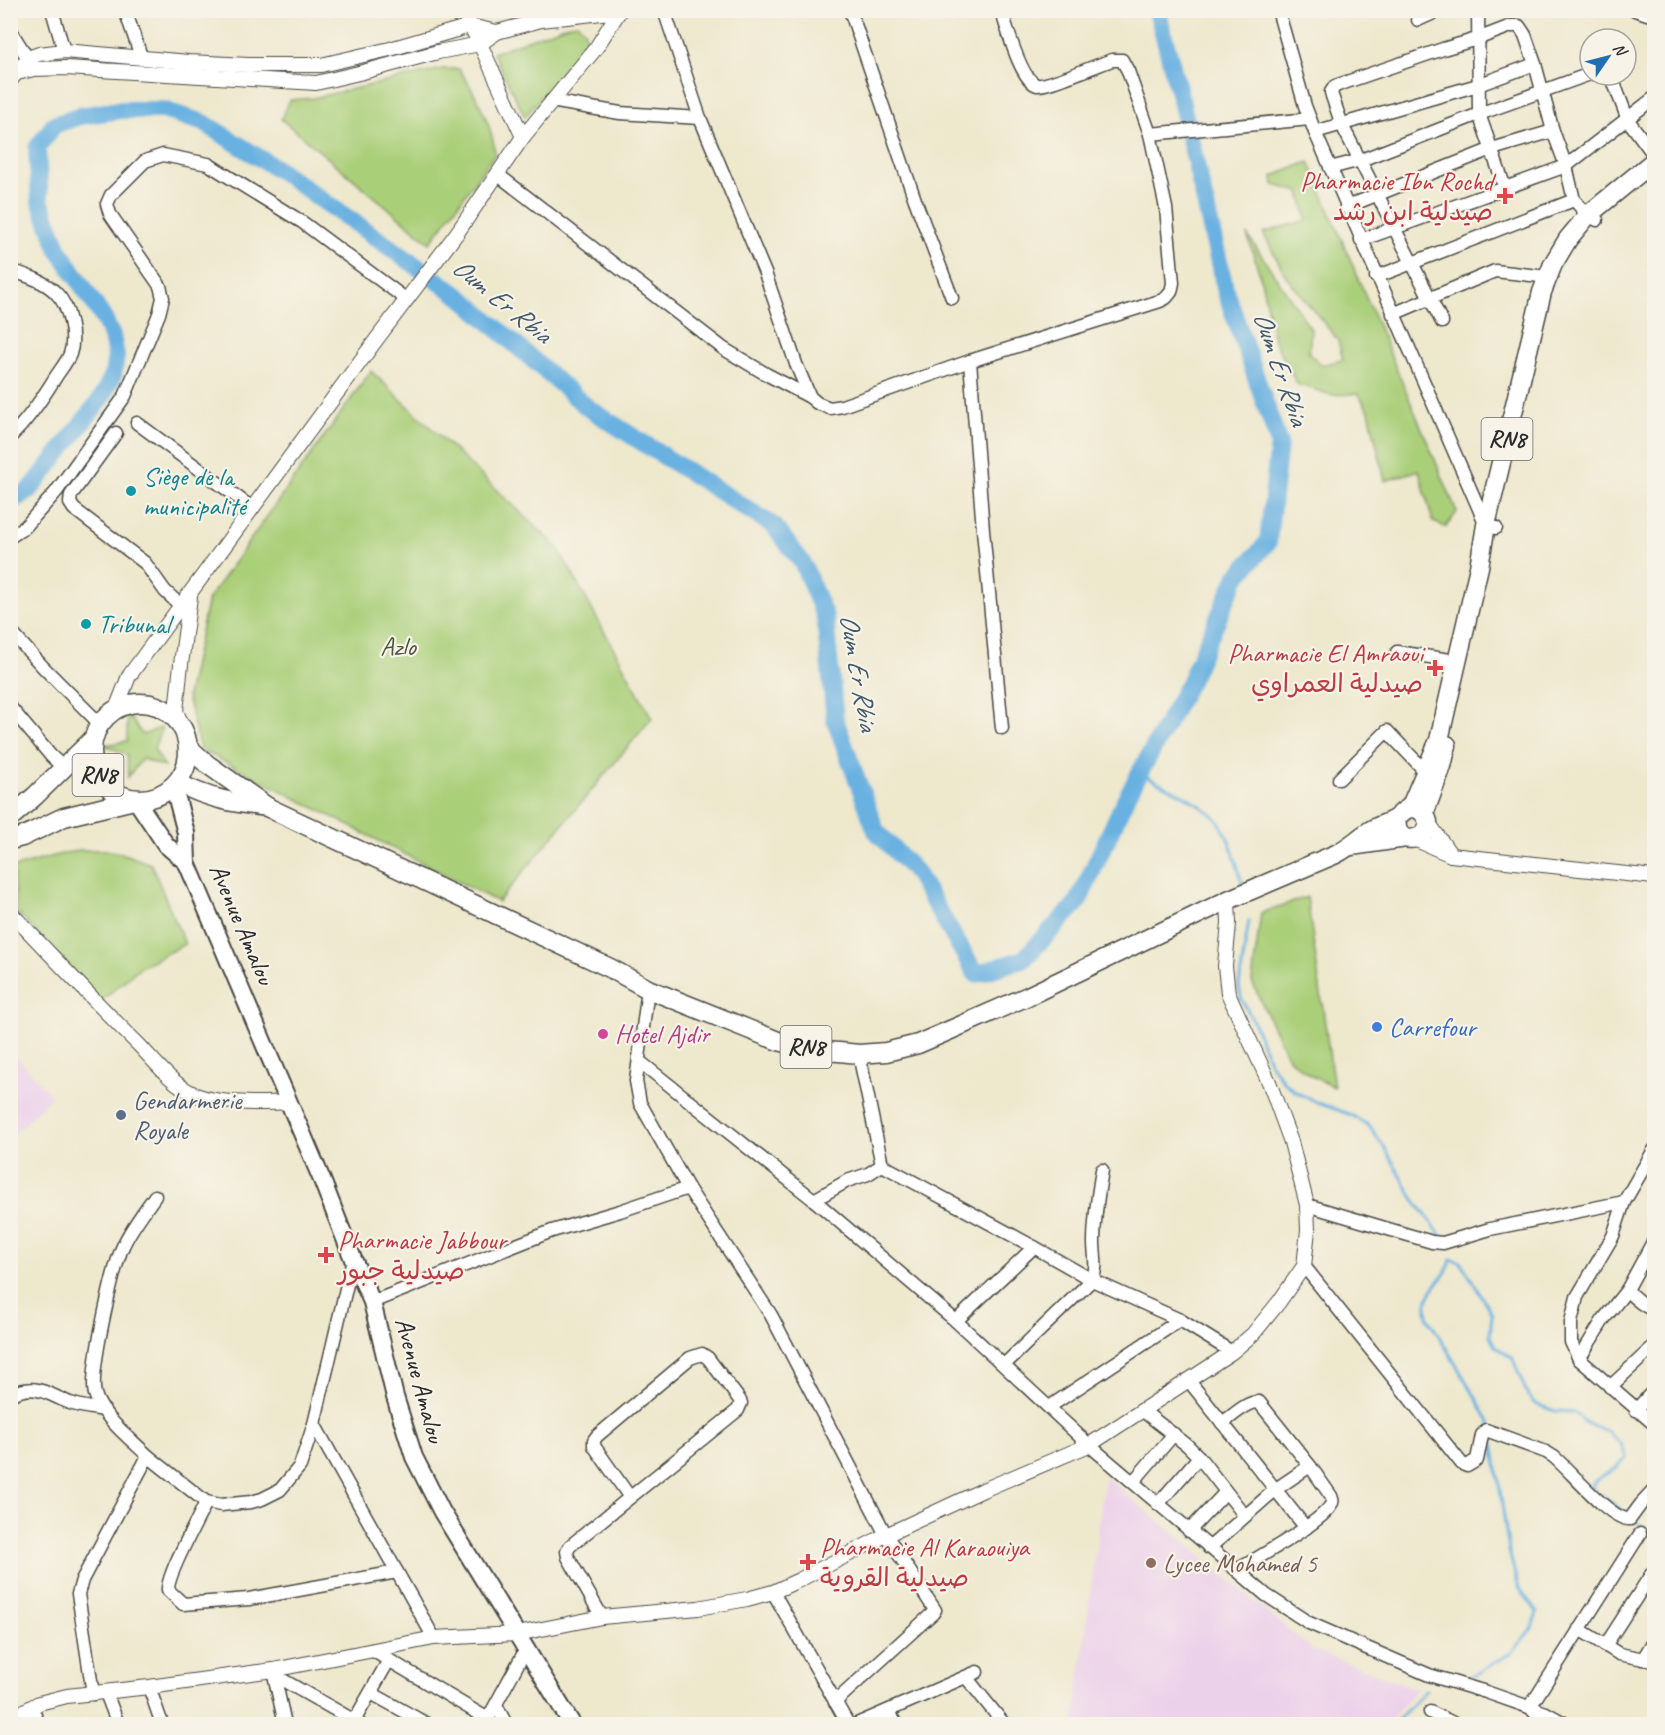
<svg xmlns="http://www.w3.org/2000/svg" width="1665" height="1735" font-family="Caveat,'Playpen Sans Arabic',sans-serif">
<rect width="100%" height="100%" fill="#f7f3e8"/>
<filter id="ink" filterUnits="userSpaceOnUse"><feTurbulence type="fractalNoise" baseFrequency=".0167" numOctaves="2"/><feDisplacementMap in="SourceGraphic" scale="12" xChannelSelector="R" yChannelSelector="G"/><feConvolveMatrix kernelMatrix="1 2 1 2 8 2 1 2 1" color-interpolation-filters="sRGB"/></filter>
<filter id="wash" filterUnits="userSpaceOnUse"><feTurbulence type="fractalNoise" baseFrequency=".008" numOctaves="4" result="noise"/><feDisplacementMap in="SourceGraphic" scale="24" xChannelSelector="R" yChannelSelector="G"/><feGaussianBlur stdDeviation="1.35" result="paint"/><feColorMatrix in="noise" values="0 0 0 0 0 0 0 0 0 0 0 0 0 0 0 0 0 1.4 0 .05"/><feComposite in="paint" operator="in"/></filter>
<g filter="url(#wash)">
<rect width="100%" height="100%" fill="#eee8cd"/>
<g fill="#ecd1ea">
<path d="M11 1050 52 1097 11 1137 10 1051Z"/>
<path d="M1105 1476 1313 1650 1417 1689 1387 1724H1074Z"/>
</g>
<g fill="#aacf79" stroke="#6a7d52" stroke-width="1.5">
<path d="M577 23C585 29 586 33 586 43L525 117 493 53 570 24Z"/>
<path d="M443 69H459C475 92 493 126 495 154L430 243 281 119 290 100 313 98Z"/>
<path d="M1309 162 1457 512 1446 527 1433 522 1419 470 1385 481 1369 411 1358 394 1331 395 1297 384 1274 340 1260 275 1247 234 1311 329 1309 353 1321 365 1343 360 1338 340 1287 278 1263 233 1307 220 1300 192 1274 185 1273 176Z"/>
<path d="M371 371 558 548 652 718 498 902 200 749 187 696 208 599Z"/>
<path d="M127 714 143 735 162 727 154 749 165 767 142 759 128 777 127 755 105 745 127 741Z"/>
<path d="M79 850H105L121 853 151 864 185 944 140 967 100 1002 16 911 13 868 54 856Z"/>
<path d="M1307 897 1334 1087 1310 1075 1288 1058 1252 982 1261 913Z"/>
</g>
<g fill="none" stroke-linecap="round" stroke-linejoin="round">
<g stroke="#69b1e1" stroke-width="3">
<path d="M1140 773C1165 787 1200 800 1218 821 1230 835 1238 869 1243 886"/>
<path d="M1249 921 1239 985 1241 998 1254 1023 1270 1063 1283 1081 1296 1092 1321 1104 1351 1115 1368 1125 1385 1148 1413 1198 1444 1240"/>
<path d="M1491 1429 1489 1422 1476 1398 1428 1318C1428 1314 1426 1307 1427 1303 1430 1285 1449 1276 1451 1259L1461 1262 1492 1314 1490 1336 1495 1346 1513 1359 1527 1394 1535 1404 1555 1411 1574 1412 1585 1422 1608 1432 1621 1444 1626 1457 1616 1468 1596 1480 1591 1486 1594 1489"/>
<path d="M1601 1495 1627 1514"/>
<path d="M1635 1520 1654 1536"/>
<path d="M1451 1676 1463 1680 1475 1675 1511 1653 1532 1628 1537 1612 1518 1586 1509 1551 1492 1436"/>
<path d="M1394 1724 1426 1690"/>
</g>
<path stroke="#69b1e1" stroke-width="18" d="M10 502 30 490 101 399 113 375 116 356 112 336 104 319 59 250 40 201 37 148 54 125 79 116 120 110H163L204 123 282 172 462 298 588 408 774 526 802 562 825 617 835 720 876 831 915 871 976 974 1024 959 1078 902 1126 798 1189 683 1236 578 1268 542 1279 443 1226 292 1181 100 1157 10"/>
</g>
</g>
<g filter="url(#ink)">
<g fill="none" stroke-linecap="round" stroke-linejoin="round">
<defs>
<g id="minor">
<path d="M52 10 64 51"/>
<path d="M125 10 142 59"/>
<path d="M664 10 700 118 765 273 796 364 810 397 817 403 830 408 842 406 970 361 1160 301 1166 298 1171 292 1173 283 1166 208 1150 134"/>
<path d="M850 10 915 200 952 298"/>
<path d="M1001 10C1007 26 1020 80 1037 85 1046 87 1100 64 1112 60H1122L1128 71 1150 134 1310 119"/>
<path d="M1278 10 1305 106 1315 132 1486 525 1496 528"/>
<path d="M1478 10 1479 114 1505 188"/>
<path d="M1635 10 1654 16"/>
<path d="M1418 20 1440 10"/>
<path d="M10 30 32 65"/>
<path d="M1611 75 1628 120 1654 155"/>
<path d="M551 101 620 113 700 118"/>
<path d="M1315 132 1478 85 1535 64"/>
<path d="M1330 168 1361 160 1479 114 1590 74"/>
<path d="M497 174 724 349 766 374 810 397"/>
<path d="M1346 207 1492 149 1553 131"/>
<path d="M1361 240 1566 166 1654 98"/>
<path d="M10 270C25 275 45 281 56 293 69 305 76 337 70 354 67 362 60 370 55 378 42 399 28 420 10 437"/>
<path d="M1376 277 1574 200"/>
<path d="M1393 314 1495 271 1548 277"/>
<path d="M1442 322 1342 125 1332 96 1331 92 1335 86 1443 49 1477 39 1511 26H1519L1525 35 1535 64 1553 131 1566 166 1574 200 1588 215 1597 220"/>
<path d="M970 361 983 530 1002 728"/>
<path d="M137 423 252 508"/>
<path d="M116 433 71 495 70 503 74 509 145 563 165 591 181 606"/>
<path d="M10 537 25 527 56 492 125 396 159 314 163 298 160 286 110 214 107 204 111 195 145 161 163 155 208 164 302 222 407 300"/>
<path d="M10 631 44 668 100 724"/>
<path d="M1397 652 1457 661"/>
<path d="M10 707 51 756 64 768"/>
<path d="M1339 779 1387 731 1426 772"/>
<path d="M648 989 636 1081 640 1103 688 1188 771 1315 886 1535 935 1610 933 1613 835 1702"/>
<path d="M639 1061 814 1200 956 1321 1089 1445 1266 1595 1309 1623 1429 1675 1486 1692 1546 1713 1566 1724"/>
<path d="M1654 1150 1624 1202 1613 1236 1577 1297 1571 1322V1342L1579 1359 1654 1424"/>
<path d="M882 1165 1034 1247 1092 1280 1180 1320 1232 1352"/>
<path d="M814 1200 847 1181 868 1174 882 1165 859 1054"/>
<path d="M1307 1205 1432 1242 1443 1243 1490 1229 1624 1202"/>
<path d="M1654 1240 1627 1290C1635 1299 1643 1306 1654 1310"/>
<path d="M1304 1266 1462 1464 1467 1466 1477 1460 1482 1435 1486 1430 1546 1452 1554 1457C1570 1470 1611 1521 1630 1519L1641 1504 1654 1490"/>
<path d="M372 1302 552 1231 620 1211 688 1188"/>
<path d="M956 1321 1034 1247"/>
<path d="M1579 1359 1603 1320 1627 1290"/>
<path d="M1004 1365 1092 1280C1098 1267 1094 1256 1094 1242 1094 1218 1098 1194 1102 1170"/>
<path d="M1189 1381 1306 1528"/>
<path d="M1610 1387 1654 1346"/>
<path d="M10 1395C36 1382 47 1394 70 1403 81 1407 93 1408 104 1410"/>
<path d="M1049 1407 1180 1320"/>
<path d="M1636 1410 1654 1390"/>
<path d="M1143 1411 1187 1445 1199 1457 1245 1516"/>
<path d="M1222 1423C1233 1416 1247 1401 1259 1402L1310 1466 1331 1496C1333 1501 1333 1501 1331 1505 1321 1523 1257 1558 1237 1570"/>
<path d="M314 1424 434 1638"/>
<path d="M148 1456C132 1440 101 1416 95 1394 89 1374 113 1267 123 1246 131 1228 144 1212 155 1196"/>
<path d="M1133 1482 1174 1434"/>
<path d="M206 1502C198 1520 167 1574 168 1590L183 1604 249 1599 397 1572"/>
<path d="M1158 1504 1199 1457"/>
<path d="M1189 1531 1226 1492"/>
<path d="M1209 1548 1276 1489 1310 1466"/>
<path d="M773 1592 848 1724"/>
<path d="M602 1617 568 1557 567 1551 570 1546 738 1410 741 1403 739 1399 708 1358 702 1354 690 1358 597 1436 594 1440V1446L629 1496"/>
<path d="M1579 1629 1619 1654 1654 1661"/>
<path d="M1605 1646 1654 1570"/>
<path d="M372 1650 488 1719"/>
<path d="M1643 1659 1654 1641"/>
<path d="M273 1670 285 1724"/>
<path d="M274 1675 360 1724"/>
<path d="M966 1677 1004 1724"/>
<path d="M149 1687 162 1724"/>
<path d="M106 1693 118 1724"/>
<path d="M371 1693 427 1724"/>
<path d="M93 1694 78 1594 82 1580 148 1456 206 1502 221 1505 251 1502 262 1499 280 1490 300 1466 314 1424 353 1259"/>
<path d="M496 1705 506 1724"/>
<path d="M31 1707 39 1724"/>
<path d="M886 1712 897 1724"/>
<path d="M1430 1712 1455 1724"/>
<path d="M354 1721 389 1660"/>
<path d="M485 1724 526 1649"/>
<path d="M857 1724 977 1672"/>
<path d="M1544 1724 1530 1707 1640 1534"/>
</g>
<g id="tertiary">
<path d="M462 10 480 44 523 137"/>
<path d="M17 73 34 69 66 68 316 83 359 73 438 52 480 44 497 32 541 20 619 11"/>
<path d="M10 81 28 58 39 54 64 51 189 62 248 65H321L390 49 470 26 497 32"/>
<path d="M116 709 129 676 376 340 457 233 523 137 596 48 620 10"/>
<path d="M183 728 176 711 181 664 190 597"/>
<path d="M1428 822 1451 855"/>
<path d="M1414 839 1451 855 1654 877"/>
<path d="M10 912C53 957 95 1002 139 1045 155 1062 172 1084 194 1094 215 1104 266 1104 289 1102"/>
<path d="M10 1719 39 1703 67 1696 149 1687 273 1670 434 1638 517 1634 602 1617 698 1608 747 1599 773 1592 799 1580 886 1535 983 1490 1089 1445 1232 1352 1253 1334 1279 1302 1304 1266 1308 1230 1307 1205 1291 1142 1269 1082 1228 993 1225 966 1229 923 1228 900"/>
</g>
<g id="secondary">
<path d="M174 787 186 833 187 863 322 1180 353 1259 372 1302 395 1397 414 1457 442 1512 572 1724"/>
<path d="M136 800 166 845 187 863"/>
</g>
<g id="primary">
<circle cx="140" cy="751" r="48"/>
<path d="M189 748 207 764 269 808 610 968 648 989 778 1041 822 1051 839 1052 859 1054 886 1052 918 1044 955 1028 1028 996 1228 900 1336 854C1350 847 1358 838 1371 830 1379 825 1389 823 1396 818 1402 814 1403 809 1411 808 1416 808 1421 810 1424 814 1442 836 1392 855 1397 817"/>
<path d="M178 783C209 799 233 803 268 807"/>
<path d="M1410 808 1439 740 1479 567 1486 525 1542 292 1553 264 1568 239 1588 215 1654 161"/>
<path d="M1424 814 1442 766 1447 745"/>
<path d="M10 818 35 796 93 739"/>
<path d="M10 840 22 837 64 817 134 800"/>
<path d="M1351 846 1406 838"/>
</g>
</defs>
<use href="#minor" stroke="#484743" stroke-width="15"/>
<use href="#tertiary" stroke="#484743" stroke-width="16"/>
<use href="#secondary" stroke="#484743" stroke-width="20"/>
<use href="#primary" stroke="#484743" stroke-width="21"/>
<use href="#minor" stroke="#fff" stroke-width="12"/>
<use href="#tertiary" stroke="#fff" stroke-width="14"/>
<use href="#secondary" stroke="#fff" stroke-width="16"/>
<use href="#primary" stroke="#fff" stroke-width="18"/>
</g>
</g>
<g fill="#e0444e" stroke="#f7f3e8" stroke-width="2">
<path d="M1502 187h6v6h6v6h-6v6h-6v-6h-6v-6h6z"/>
<path d="M1432 659h6v6h6v6h-6v6h-6v-6h-6v-6h6z"/>
<path d="M323 1246h6v6h6v6h-6v6h-6v-6h-6v-6h6z"/>
<path d="M805 1553h6v6h6v6h-6v6h-6v-6h-6v-6h6z"/>
</g>
<g fill="#0f9aa8" stroke="#f7f3e8" stroke-width="2">
<circle cx="131" cy="491" r="6"/>
<circle cx="86" cy="624" r="6"/>
</g>
<circle fill="#3f7fe0" stroke="#f7f3e8" stroke-width="2" cx="1377" cy="1027" r="6"/>
<circle fill="#d1479c" stroke="#f7f3e8" stroke-width="2" cx="603" cy="1034" r="6"/>
<circle fill="#5c6f8a" stroke="#f7f3e8" stroke-width="2" cx="121" cy="1115" r="6"/>
<circle fill="#8d6e63" stroke="#f7f3e8" stroke-width="2" cx="1151" cy="1563" r="6"/>
<g text-anchor="middle" dominant-baseline="central" stroke-width="4.5" stroke-linejoin="round" paint-order="stroke">
<g fill="#f7f3e8" stroke="#686764" stroke-width="1.5">
<rect x="1481.5" y="418" width="51" height="42" rx="4.5"/>
<rect x="72.5" y="754" width="51" height="42" rx="4.5"/>
<rect x="780.5" y="1026" width="51" height="42" rx="4.5"/>
</g>
<g font-size="24" font-weight="bold" fill="#2b2b2b">
<text x="1507" y="439">RN8</text>
<text x="98" y="775">RN8</text>
<text x="806" y="1047">RN8</text>
</g>
<g font-size="26" fill="#be3a42" stroke="#f7f3e8" text-anchor="end">
<text x="1493" y="181">Pharmacie Ibn Rochd<tspan x="1493" dy="30">صيدلية ابن رشد</tspan></text>
<text x="1423" y="653">Pharmacie El Amraoui<tspan x="1423" dy="30">صيدلية العمراوي</tspan></text>
<text x="338" y="1240" text-anchor="start">Pharmacie Jabbour<tspan x="338" dy="30">صيدلية جبور</tspan></text>
<text x="820" y="1547" text-anchor="start">Pharmacie Al Karaouiya<tspan x="820" dy="30">صيدلية القروية</tspan></text>
</g>
<g font-size="26" fill="#0d838f" stroke="#f7f3e8" text-anchor="start">
<text x="143" y="476">Siège de la<tspan x="143" dy="30">municipalité</tspan></text>
<text x="98" y="624">Tribunal</text>
</g>
<g font-size="26" fill="#4b543e" stroke="#f7f3e8">
<text x="398" y="646">Azlo</text>
</g>
<g font-size="26" fill="#2b2b2b" stroke="#f7f3e8">
<text transform="translate(242 924) rotate(67)">Avenue Amalou</text>
<text transform="translate(420 1380) rotate(75)">Avenue Amalou</text>
</g>
<g font-size="26" fill="#366cbe" stroke="#f7f3e8" text-anchor="start">
<text x="1389" y="1027">Carrefour</text>
</g>
<g font-size="26" fill="#b23c85" stroke="#f7f3e8" text-anchor="start">
<text x="615" y="1034">Hotel Ajdir</text>
</g>
<g font-size="26" fill="#4e5e75" stroke="#f7f3e8" text-anchor="start">
<text x="133" y="1100">Gendarmerie<tspan x="133" dy="30">Royale</tspan></text>
</g>
<g font-size="26" fill="#785e54" stroke="#f7f3e8" text-anchor="start">
<text x="1163" y="1563">Lycee Mohamed 5</text>
</g>
<g font-size="27" font-style="italic" fill="#415a6b" stroke="#f7f3e8">
<text transform="translate(502 300) rotate(39)">Oum Er Rbia</text>
<text transform="translate(1281 368) rotate(71)">Oum Er Rbia</text>
<text transform="translate(859 672) rotate(80)">Oum Er Rbia</text>
</g>
</g>
<rect width="1665" height="1735" fill="none" stroke="#f7f3e8" stroke-width="36"/>
<g transform="translate(1608 57) rotate(55)"><circle r="28" fill="#f7f3e8" stroke="#a5a39c" stroke-width="1.5"/>
<path d="M0-4.5L10 22L0 15L-10 22Z" fill="#1f6fb2"/>
<text y="-9" font-size="16" font-weight="bold" text-anchor="middle" fill="#2b2b2b">N</text>
</g>
</svg>
